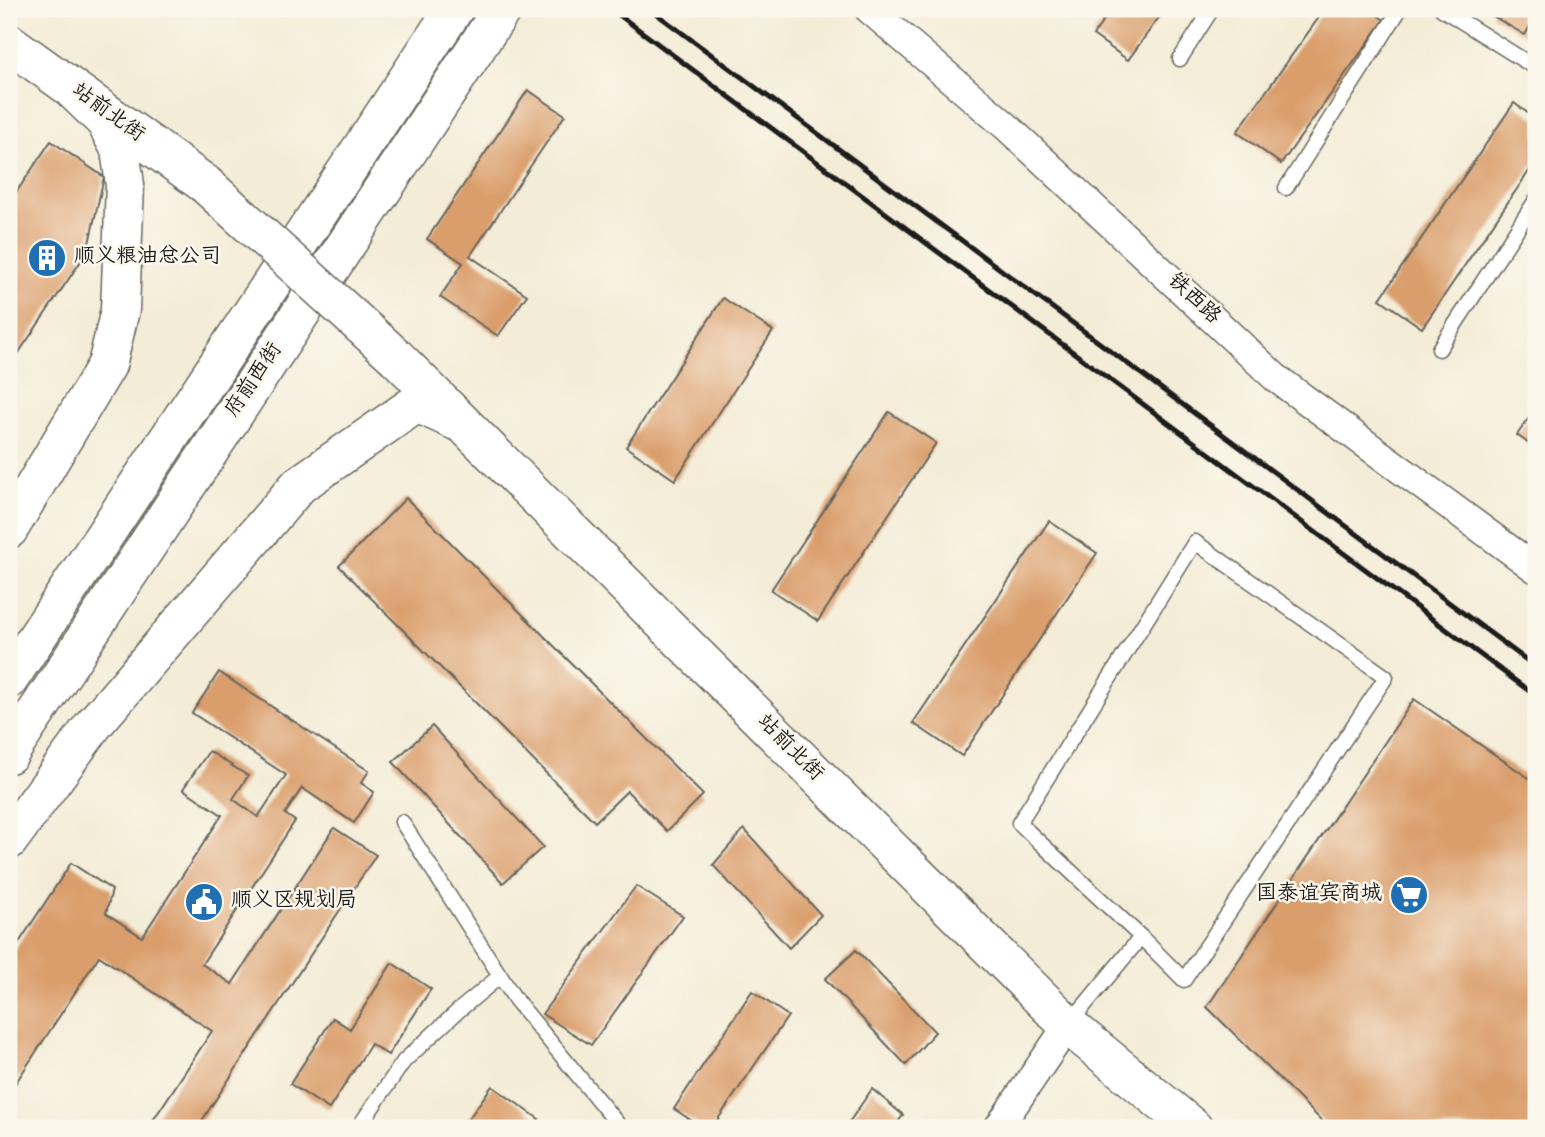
<svg xmlns="http://www.w3.org/2000/svg" width="1545" height="1137" font-family="'Gochi Hand','LXGW WenKai TC',sans-serif">
<rect width="100%" height="100%" fill="#fbf7ec"/>
<filter id="ink" filterUnits="userSpaceOnUse"><feTurbulence type="fractalNoise" baseFrequency=".0143" numOctaves="2"/><feDisplacementMap in="SourceGraphic" scale="14" xChannelSelector="R" yChannelSelector="G"/><feConvolveMatrix kernelMatrix="1 2 1 2 8 2 1 2 1" color-interpolation-filters="sRGB"/></filter>
<filter id="wash" filterUnits="userSpaceOnUse"><feTurbulence type="fractalNoise" baseFrequency=".00686" numOctaves="4" result="noise"/><feDisplacementMap in="SourceGraphic" scale="28" xChannelSelector="R" yChannelSelector="G"/><feGaussianBlur stdDeviation="1.57" result="paint"/><feColorMatrix in="noise" values="0 0 0 0 0 0 0 0 0 0 0 0 0 0 0 0 0 1.4 0 .05"/><feComposite in="paint" operator="in"/></filter>
<g filter="url(#wash)">
<rect width="100%" height="100%" fill="#f3ecd7"/>
<g id="blocks">
<g fill="#da9e6c">
<path d="M1112 9H1165L1128 60 1093 35Z"/>
<path d="M1325 9H1369L1384 20 1281 164 1237 132Z"/>
<path d="M1495 9H1536V16L1525 35 1491 15Z"/>
<path d="M528 90 565 115 470 256 527 295 498 336 440 297 463 263 427 239Z"/>
<path d="M1514 103 1536 119V161L1422 328 1380 299Z"/>
<path d="M51 141 104 177 87 252 9 367V262L15 253 9 248V203Z"/>
<path d="M723 298 773 331 675 480 626 447Z"/>
<path d="M1536 408V449L1517 435Z"/>
<path d="M889 412 936 443 818 621 771 590Z"/>
<path d="M406 498 703 795 667 831 627 791 595 822 339 566Z"/>
<path d="M1049 521 1097 553 962 756 913 723Z"/>
<path d="M219 672 369 771 361 783 374 792 354 823 302 788 285 814 295 821 202 964 232 984 334 828 376 855 197 1128H148L212 1031 99 956 11 1090 9 1089V958L71 863 112 890 106 913 142 937 222 815 183 789 209 751 248 776 233 799 258 817 286 775 192 713Z"/>
<path d="M1414 699 1536 783V1128H1329L1207 1007Z"/>
<path d="M432 726 543 847 503 883 393 762Z"/>
<path d="M744 829 821 915 789 948 713 865Z"/>
<path d="M636 886 683 916 591 1045 542 1014Z"/>
<path d="M856 950 935 1032 906 1065 825 979Z"/>
<path d="M392 963 431 989 388 1055 371 1044 329 1109 290 1084 333 1018 350 1029Z"/>
<path d="M752 991 788 1016 712 1128H703L674 1109Z"/>
<path d="M492 1086 539 1119 533 1128H462Z"/>
<path d="M872 1089 903 1115 894 1128H845Z"/>
</g>
</g>
</g>
<g filter="url(#ink)">
<use href="#blocks" fill-opacity="0" stroke="#67655d" stroke-width="2"/>
<g fill="none" stroke-linecap="round" stroke-linejoin="round">
<defs>
<g id="lane">
<path d="M1442 9 1536 68"/>
<path d="M1180 59 1212 9"/>
<path d="M1286 188 1400 9"/>
<path d="M1439 349 1536 200"/>
<path d="M402 822 515 999 621 1128"/>
<path d="M1069 1024 1141 937 1184 980 1386 677 1195 542 1019 823 1141 937"/>
<path d="M358 1128 404 1061 458 1011 500 976"/>
</g>
<g id="street">
<path d="M869 9 1006 126 1276 378 1536 569"/>
<path d="M998 1128 1068 1025"/>
</g>
<g id="secondary">
<path d="M9 43 205 184"/>
<path d="M396 357 1068 1025 1193 1128"/>
<path d="M9 529 107 365 120 310 125 185 120 149 105 121 73 90"/>
<path d="M9 840 94 724 299 485 417 403 456 421"/>
</g>
<g id="primary">
<path d="M9 679 454 9"/>
<path d="M9 754 502 9"/>
</g>
</defs>
<use href="#lane" stroke="#67655d" stroke-width="17"/>
<use href="#street" stroke="#67655d" stroke-width="31"/>
<use href="#secondary" stroke="#67655d" stroke-width="41"/>
<use href="#primary" stroke="#67655d" stroke-width="41"/>
<use href="#lane" stroke="#fff" stroke-width="14"/>
<use href="#street" stroke="#fff" stroke-width="28"/>
<use href="#secondary" stroke="#fff" stroke-width="38"/>
<use href="#primary" stroke="#fff" stroke-width="38"/>
<g stroke="#1c1c1c" stroke-width="5">
<path d="M611 9 1536 696"/>
<path d="M650 9 1536 667"/>
</g>
<defs>
<path id="secondary-bridge" d="M205 184 396 357"/>
</defs>
<use href="#secondary-bridge" stroke="#67655d" stroke-width="41" stroke-linecap="butt"/>
<use href="#secondary-bridge" stroke="#fff" stroke-width="38"/>
</g>
</g>
<defs>
<symbol id="building-disc" viewBox="-11 -11 22 22"><circle r="9.5" fill="#1f6fb2" stroke="#fbf7ec"/><path d="M-4-6H4V6H1V3H-1V6H-4ZM-2.5-4.3h1.7v1.8h-1.7ZM.8-4.3h1.7v1.8H.8ZM-2.5-1h1.7V.8h-1.7ZM.8-1h1.7V.8H.8Z" fill="#fff"/></symbol>
<symbol id="supermarket-disc" viewBox="-11 -11 22 22"><circle r="9.5" fill="#1f6fb2" stroke="#fbf7ec"/><path d="M-6-5.5h2.5l.6 2H6L4.5 2H-2.5L-4.4-4H-6ZM-1.5 3.2a1.3 1.3 0 1 0 .1 0ZM3 3.2a1.3 1.3 0 1 0 .1 0Z" fill="#fff"/></symbol>
<symbol id="civic-disc" viewBox="-11 -11 22 22"><circle r="9.5" fill="#1f6fb2" stroke="#fbf7ec"/><path d="M-.6-6.5H3V-4.5H.6V-3L4-1V1h2V6H-6V1h2V-1L-.6-3ZM-1.2 2.5V6h2.4V2.5Z" fill="#fff"/></symbol>
</defs>
<g fill-rule="evenodd">
<use href="#building-disc" x="25" y="236" width="44" height="44"/>
<use href="#supermarket-disc" x="1387" y="873" width="44" height="44"/>
<use href="#civic-disc" x="182" y="880" width="44" height="44"/>
</g>
<g text-anchor="middle" dominant-baseline="central" stroke-width="5" stroke-linejoin="round" paint-order="stroke">
<g font-size="21" fill="#1c1c1c" stroke="#fbf7ec">
<text transform="translate(107 114) rotate(36)">站前北街</text>
<text transform="translate(1193 300) rotate(43)">铁西路</text>
<text transform="translate(255 381) rotate(-56)">府前西街</text>
<text transform="translate(789 749) rotate(45)">站前北街</text>
</g>
<g font-size="21" fill="#1c1c1c" stroke="#fbf7ec" text-anchor="start">
<text x="74" y="258">顺义粮油总公司</text>
<text x="1382" y="895" text-anchor="end">国泰谊宾商城</text>
<text x="231" y="902">顺义区规划局</text>
</g>
</g>
<rect width="1545" height="1137" fill="none" stroke="#fbf7ec" stroke-width="35"/>
</svg>
